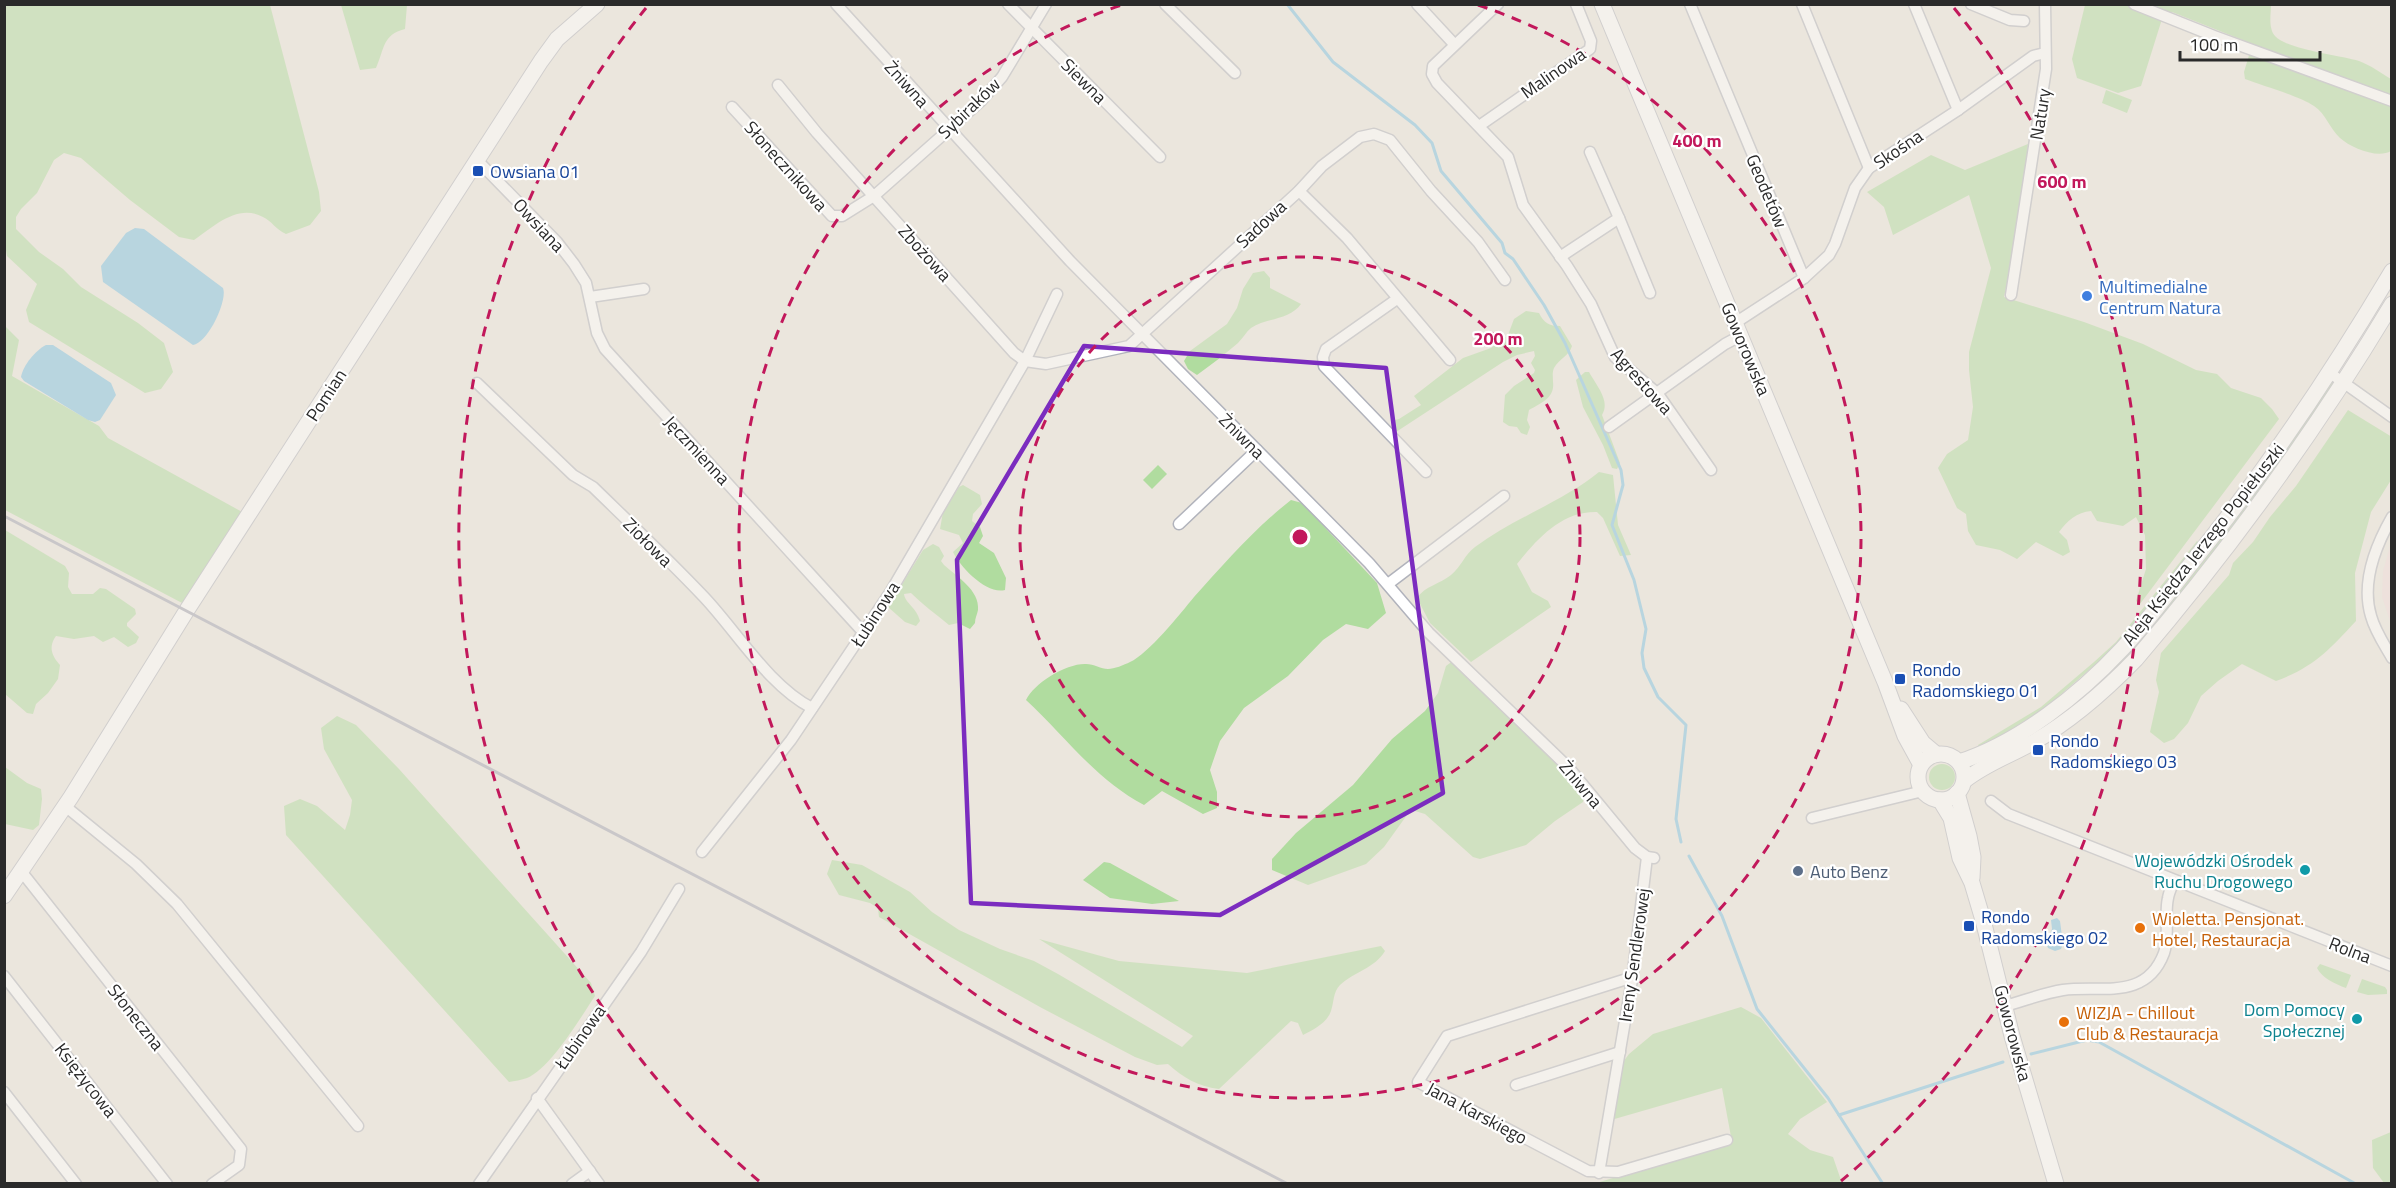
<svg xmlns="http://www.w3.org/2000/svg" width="2396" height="1188" font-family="'Titillium Web',sans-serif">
<rect width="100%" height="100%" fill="#ebe6dd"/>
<path fill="#f1dcdb" d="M2391 543V624L2382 597 2383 571Z"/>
<g fill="#b0dc9f">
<path d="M5 4 270 5 319 192 321 211 310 225 286 234C275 229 272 221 263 217 238 203 214 226 194 240L179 237 130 200 81 158 64 153 54 160 37 193 21 209 16 217V229L39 252 63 269 81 287 138 323 164 343 173 372 161 389 145 393 29 322 26 310 37 284 7 256 5 245Z"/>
<path d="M341 5H407L405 29C382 35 385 48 376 68L360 70Z"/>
<path d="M2085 5H2271C2271 14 2268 28 2275 36 2288 50 2339 55 2359 61 2370 65 2381 73 2391 79V151C2378 159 2351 148 2340 138 2330 129 2326 114 2314 106 2300 96 2263 86 2245 79L2244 72 2250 52 2245 41 2172 12 2162 19 2141 86 2118 93 2077 78 2072 59Z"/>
<path d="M2106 90 2132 100 2127 113 2102 103Z"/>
<path d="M2028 144 2020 220 2004 297 2084 322 2143 344 2196 370 2217 374 2231 388 2261 398 2272 409 2279 419 2140 604 2136 601 2146 569 2145 535 2136 517 2123 526 2097 521 2091 511C2077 512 2067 521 2059 532L2067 540 2070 552 2063 556 2036 542 2017 559 2000 550 1976 545 1968 531 1966 514 1957 508 1938 468 1947 454 1968 440 1973 407 1969 370V352L1991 268 1969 195 1893 235 1884 207 1867 192 1931 155 1965 170Z"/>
<path d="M1264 271 1270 278V288L1301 304C1290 320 1266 318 1251 328 1246 332 1243 338 1238 343 1225 354 1211 365 1197 375L1188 369 1184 361 1190 351 1227 324 1237 308 1243 289 1253 273Z"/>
<path d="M1526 311 1539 313C1544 323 1549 326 1560 326L1572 346C1569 356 1560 358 1554 368 1552 373 1553 377 1553 382 1555 398 1541 403 1529 410L1527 420 1530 427 1527 435 1521 433 1517 427 1509 426 1503 422 1505 395 1514 386 1534 373 1535 370 1531 363 1535 356 1534 351 1517 355 1503 362 1396 432 1392 427 1391 421 1399 419 1421 405 1414 396 1463 358 1491 348 1508 335 1514 319Z"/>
<path d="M4 325 19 340 12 376 99 426 108 438 244 513 184 604 5 510Z"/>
<path d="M1585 372H1589C1596 385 1611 401 1602 415L1620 463 1617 469 1612 468 1603 445 1583 407 1576 380Z"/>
<path d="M2332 381 2338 384 2205 565 2119 670 2079 705 2035 735 1970 769 1967 765 2075 699Z"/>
<path d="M2348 410 2392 437 2391 480 2371 512 2355 573 2356 621C2329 650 2314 667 2276 681L2242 664 2218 681 2201 696 2188 723 2174 739 2164 743 2150 732 2159 692 2156 680 2161 653 2229 575 2233 563 2253 542 2270 517 2296 486Z"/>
<path d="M1158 465 1167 474 1152 489 1143 480Z"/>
<path d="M1599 472 1613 475 1618 525 1631 555 1620 556 1603 518 1597 512C1562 511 1538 538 1517 564L1532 592 1548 601 1551 607 1471 662 1430 623 1417 598C1425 586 1440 584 1451 575 1461 567 1465 554 1475 547 1514 518 1562 502 1599 472Z"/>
<path d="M963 485 980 495 982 504 973 514 972 521 980 527 983 536 979 543 994 553 1006 578 1005 590C987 595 960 567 953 552L963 543 959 535 940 529 943 512 959 487Z"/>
<path d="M1291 500 1302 503 1377 583 1386 613 1368 629 1346 624 1323 640 1288 676 1244 708 1220 741 1210 770 1217 792V808L1203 814 1162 791 1144 805C1095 779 1065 736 1026 700 1034 683 1067 663 1086 664 1094 664 1101 669 1108 669 1114 669 1124 665 1130 662 1148 654 1180 614 1194 597 1224 564 1255 528 1291 500Z"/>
<path d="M5 530 65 566 69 573 68 587 72 594H93L100 588 106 589 135 609 136 614 127 623V626L139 637 136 643 128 647 114 637 103 642 94 636 74 639 56 636C48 647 52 656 60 665L58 679 48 693 36 704 33 714 27 713 5 694Z"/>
<path d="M2197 541 2199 543 2119 644 2043 710 1979 749 1978 745 2041 707 2094 662 2116 642Z"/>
<path d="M933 544 939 547 944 556 941 561 944 565C956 576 980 590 978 610 977 615 975 618 975 623L970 629 958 623 949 625C936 614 923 605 911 593L904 594C905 603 917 608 920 621L916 626 905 622 888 607 923 550Z"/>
<path d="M1454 660 1521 725 1584 791 1583 802 1555 821 1526 845 1480 859 1473 857 1425 814 1415 811 1407 815 1384 847 1366 864 1308 885 1272 870V859L1296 833 1353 785 1392 739 1425 711 1438 693 1446 666Z"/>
<path d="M337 716 356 725 399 769 591 983 595 996C581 1017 550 1069 527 1078 522 1080 514 1081 509 1082L286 835 284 806 300 799 317 806 345 830 350 815 352 800 324 749 321 728Z"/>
<circle cx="1942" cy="777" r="13"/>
<path d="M5 767 27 783 41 789 42 799 39 825 33 830 5 824Z"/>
<path d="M832 860 862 865 910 892 932 912 959 930 1000 949 1034 961 1058 974 1182 1047 1193 1036 1039 939 1119 961 1247 973 1381 946 1385 951C1375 968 1354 972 1340 985 1333 992 1334 1002 1331 1011 1327 1023 1313 1030 1303 1035L1298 1023 1291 1021 1219 1089C1197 1086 1184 1078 1168 1064L1157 1065 1135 1057 1040 1007 879 917 878 908 870 903 839 895 827 874Z"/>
<path d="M1104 862 1110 863 1179 901 1152 904 1110 898 1083 880Z"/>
<path d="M2320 964 2351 975 2346 988C2335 984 2322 978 2317 968Z"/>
<path d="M2362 979 2385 987 2387 990V994L2368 995 2357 992Z"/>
<path d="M1741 1007 1761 1018 1827 1102 1800 1119 1788 1134 1810 1150 1833 1157 1842 1183 1593 1184 1732 1142 1722 1088 1611 1120 1614 1074 1629 1054 1653 1034Z"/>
<path d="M2391 1132V1183H2384L2373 1168 2372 1140Z"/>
</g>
<g fill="#7ac1e3">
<path d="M135 228 144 229 223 288C228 300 208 343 193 345L103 282 101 266 126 233Z"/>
<path d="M46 345H53L111 383 116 395 100 420 95 422 88 420 24 381 21 377C23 365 36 350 46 345Z"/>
<path d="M2057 918 2060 921 2063 944 2061 949 2055 951 2048 948 2046 943 2052 929 2051 920Z"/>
</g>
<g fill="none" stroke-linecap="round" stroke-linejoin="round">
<g stroke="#7ac1e3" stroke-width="3">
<path d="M1287 4 1333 62 1415 125 1432 143 1441 171 1502 243 1505 253 1513 259 1544 305 1565 343 1621 470 1623 485 1612 525 1634 580 1646 629 1642 653 1644 668 1658 697 1686 725 1676 819 1681 842"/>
<path d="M1689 856 1722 916 1757 1009 1828 1098 1883 1184"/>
<path d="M2031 1054 2087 1040 2099 1042 2356 1184"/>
<path d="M1839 1115 2003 1062"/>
</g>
<defs>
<g id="street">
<path d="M836 4 1070 261 1369 563 1429 633 1569 768 1635 848 1647 857 1654 858"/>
<path d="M1008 4 1160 157"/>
<path d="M1165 4 1235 73"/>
<path d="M1417 4 1454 44"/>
<path d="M1498 4 1433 66 1432 74 1437 83 1508 157 1523 205 1567 266 1591 304 1615 357 1658 394 1711 470"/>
<path d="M1690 4 1804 278"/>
<path d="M1802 4 1869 168"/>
<path d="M1914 4 1958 110"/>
<path d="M1971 4 2010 20 2024 21"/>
<path d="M2134 4 2214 36 2392 101"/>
<path d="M778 85 817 133 1014 353 1025 361 1057 294"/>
<path d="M732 107 832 216H842L874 196 981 101 1002 77 1046 4"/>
<path d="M1479 126 1590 49 1591 41 1576 4"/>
<path d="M477 160 557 242 574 264 586 283 597 333 605 349 863 632"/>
<path d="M1299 191 1347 238 1450 360"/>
<path d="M1619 218 1650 293"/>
<path d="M1560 257 1619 218 1590 152"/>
<path d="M2011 295 2046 69 2045 4"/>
<path d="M590 297 644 289"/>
<path d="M1397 299 1326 349 1323 357 1324 366 1426 472"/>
<path d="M1735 323 1804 278 1829 255 1835 244 1855 188 1869 168 1958 110 2033 56 2045 53"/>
<path d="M2330 373 2392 417"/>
<path d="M477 383 573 475 593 487C630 523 668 559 704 597 737 632 769 686 812 708"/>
<path d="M1609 427 1725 344 1740 336"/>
<path d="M2392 517C2376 545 2361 583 2371 616 2375 631 2384 644 2392 658"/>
<path d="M1179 524 1257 450"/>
<path d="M1388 584 1504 496"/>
<path d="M1991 801 2008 814 2392 966"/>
<path d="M65 806 136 864 177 904 358 1126"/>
<path d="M1812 818 1923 791"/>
<path d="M702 852 791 740 891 591 1025 361 1046 364 1129 346 1299 191 1322 166 1360 137 1374 134 1390 140 1431 191 1478 242 1505 280"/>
<path d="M21 871 241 1149 239 1165 212 1184"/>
<path d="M4 976 167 1184"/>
<path d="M1633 977 1447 1036 1418 1082 1588 1171 1618 1172 1727 1140"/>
<path d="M2005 1006C2024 1001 2043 993 2063 990 2101 985 2146 1001 2164 953 2170 935 2164 916 2168 898 2169 892 2172 886 2174 881"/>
<path d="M1516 1085 1620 1052"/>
<path d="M4 1092 76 1184"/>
<path d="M537 1098 599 1184"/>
<path d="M1599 1173 1632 980 1647 857"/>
<path d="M479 1184 641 952 679 889"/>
<path d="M572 1184 590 1171"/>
</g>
<g id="secondary">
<path d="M1602 4 1885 682 1905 736 1921 765"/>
<path d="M1901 709 1923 743 1936 754"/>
<circle cx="1941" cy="777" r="23"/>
<path d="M1959 762C2020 742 2079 695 2122 649 2148 621 2170 590 2194 560 2267 469 2332 372 2392 271"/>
<path d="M1964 781C1985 764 2009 756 2032 743 2071 721 2105 691 2136 659 2231 548 2317 429 2392 304"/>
<path d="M1957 793 1969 836 1973 857 1972 878"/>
<path d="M1940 800 1951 818 1960 858 1972 883 1983 920 2012 1036 2056 1184"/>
<path d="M4 896 71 797 187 610 541 61 557 39 597 4"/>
</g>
</defs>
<use href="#street" stroke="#b1b3bc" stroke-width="13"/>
<use href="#secondary" stroke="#b1b3bc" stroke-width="17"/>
<use href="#street" stroke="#fff" stroke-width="10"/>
<use href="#secondary" stroke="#fff" stroke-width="15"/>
<path stroke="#a1a2b2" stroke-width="3" d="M4 516 1288 1184"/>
</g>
<path d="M0 0H2396V1188H0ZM1084 346 1386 368 1443 793 1220 915 971 903 957 560Z" fill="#ebe6dd" fill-opacity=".55" fill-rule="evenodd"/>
<path fill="none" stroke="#7b2cbf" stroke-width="4.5" stroke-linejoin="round" d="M1084 346 1386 368 1443 793 1220 915 971 903 957 560Z"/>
<g fill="none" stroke="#c2185b" stroke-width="3" stroke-dasharray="10 8">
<circle cx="1300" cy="537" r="280"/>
<path d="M1478 5A561 561 0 1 1 1122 5"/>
<path d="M759 1181A841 841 0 0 1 646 8M1954 8A841 841 0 0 1 1841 1181"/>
</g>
<g fill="#1a4fb4" stroke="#fff" stroke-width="2">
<rect x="472" y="165" width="12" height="12" rx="3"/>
<rect x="1894" y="673" width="12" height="12" rx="3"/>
<rect x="2032" y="744" width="12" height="12" rx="3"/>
<rect x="1963" y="920" width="12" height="12" rx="3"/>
</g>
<circle fill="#3f7fe0" stroke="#fff" stroke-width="2" cx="2087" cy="296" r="6"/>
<g fill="#0f9aa8" stroke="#fff" stroke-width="2">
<circle cx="2305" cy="870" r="6"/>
<circle cx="2357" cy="1019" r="6"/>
</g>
<circle fill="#5c6f8a" stroke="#fff" stroke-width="2" cx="1798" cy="871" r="6"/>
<g fill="#e8710a" stroke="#fff" stroke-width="2">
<circle cx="2140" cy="928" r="6"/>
<circle cx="2064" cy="1022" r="6"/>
</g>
<g text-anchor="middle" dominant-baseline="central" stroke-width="4.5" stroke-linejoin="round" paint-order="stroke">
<g font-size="18" fill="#2a2a2a" stroke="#fff">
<text transform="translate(1553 73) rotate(-35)">Malinowa</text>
<text transform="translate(1084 81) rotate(45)">Siewna</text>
<text transform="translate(907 84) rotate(48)">Żniwna</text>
<text transform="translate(969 108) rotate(-44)">Sybiraków</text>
<text transform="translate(2040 114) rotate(-81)">Natury</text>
<text transform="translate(1898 149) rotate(-34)">Skośna</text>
<text transform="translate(786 166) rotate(48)">Słonecznikowa</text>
<text transform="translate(1767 191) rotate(67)">Geodetów</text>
<text transform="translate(1261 224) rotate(-43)">Sadowa</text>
<text transform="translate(539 225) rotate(47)">Owsiana</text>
<text transform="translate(925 253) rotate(48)">Zbożowa</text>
<text transform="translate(1746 349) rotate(67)">Goworowska</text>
<text transform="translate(1642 381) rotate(48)">Agrestowa</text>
<text transform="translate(326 395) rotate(-57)">Pomian</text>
<text transform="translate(1242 436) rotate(45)">Żniwna</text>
<text transform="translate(697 450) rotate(47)">Jęczmienna</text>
<text transform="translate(648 542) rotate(45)">Ziołowa</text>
<text transform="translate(2203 544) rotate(-52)">Aleja Księdza Jerzego Popiełuszki</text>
<text transform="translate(875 614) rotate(-57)">Łubinowa</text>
<text transform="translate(1581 784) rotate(50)">Żniwna</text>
<text transform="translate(2350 950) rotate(21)">Rolna</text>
<text transform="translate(1634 955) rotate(-82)">Ireny Sendlerowej</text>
<text transform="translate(136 1017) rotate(52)">Słoneczna</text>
<text transform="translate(2013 1033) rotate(75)">Goworowska</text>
<text transform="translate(580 1037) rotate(-55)">Łubinowa</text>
<text transform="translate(86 1080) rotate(52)">Księżycowa</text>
<text transform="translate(1477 1113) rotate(28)">Jana Karskiego</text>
</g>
<g font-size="18" fill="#164399" stroke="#fff" text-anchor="start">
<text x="490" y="171">Owsiana 01</text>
<text x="1912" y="669">Rondo<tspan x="1912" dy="21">Radomskiego 01</tspan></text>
<text x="2050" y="740">Rondo<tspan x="2050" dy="21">Radomskiego 03</tspan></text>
<text x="1981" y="916">Rondo<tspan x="1981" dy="21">Radomskiego 02</tspan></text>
</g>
<g font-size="18" fill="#366cbe" stroke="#fff" text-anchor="start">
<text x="2099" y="286">Multimedialne<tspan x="2099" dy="21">Centrum Natura</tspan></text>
</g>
<g font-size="18" fill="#0d838f" stroke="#fff" text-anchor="end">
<text x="2293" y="860">Wojewódzki Ośrodek<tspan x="2293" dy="21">Ruchu Drogowego</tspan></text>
<text x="2345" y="1009">Dom Pomocy<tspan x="2345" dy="21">Społecznej</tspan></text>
</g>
<g font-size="18" fill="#4e5e75" stroke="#fff" text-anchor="start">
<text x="1810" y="871">Auto Benz</text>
</g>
<g font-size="18" fill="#c56008" stroke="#fff" text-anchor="start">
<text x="2152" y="918">Wioletta. Pensjonat.<tspan x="2152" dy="21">Hotel, Restauracja</tspan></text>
<text x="2076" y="1012">WIZJA - Chillout<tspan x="2076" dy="21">Club &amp; Restauracja</tspan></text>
</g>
</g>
<circle cx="1300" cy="537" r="9" fill="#c2185b" stroke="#fff" stroke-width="3"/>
<g font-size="18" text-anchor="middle" font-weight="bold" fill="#c2185b" stroke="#fff" stroke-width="4.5" stroke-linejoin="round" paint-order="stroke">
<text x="1697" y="147">400 m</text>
<text x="2062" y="188">600 m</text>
<text x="1498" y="345">200 m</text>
</g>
<rect width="2396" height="1188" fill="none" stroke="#2a2a2a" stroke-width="12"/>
<path d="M2180 51v9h140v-9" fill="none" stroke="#2a2a2a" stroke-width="3"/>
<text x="2189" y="51" font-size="18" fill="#2a2a2a" stroke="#ffffff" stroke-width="4.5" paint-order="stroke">100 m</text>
</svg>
